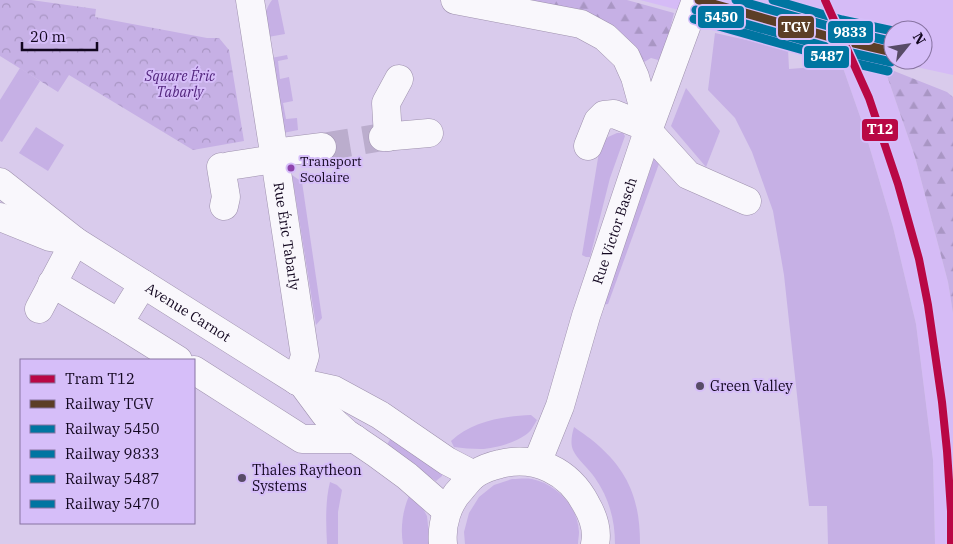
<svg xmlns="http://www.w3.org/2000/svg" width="953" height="544" font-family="'IBM Plex Serif',serif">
<defs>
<pattern id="forest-firs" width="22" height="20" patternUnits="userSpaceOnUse" patternTransform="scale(1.25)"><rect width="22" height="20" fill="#c6b0e5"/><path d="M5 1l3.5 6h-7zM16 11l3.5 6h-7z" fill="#a996c4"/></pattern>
<pattern id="park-crowns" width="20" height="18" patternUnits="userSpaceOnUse" patternTransform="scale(1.25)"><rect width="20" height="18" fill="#c6b0e5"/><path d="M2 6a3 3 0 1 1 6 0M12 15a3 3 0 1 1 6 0" fill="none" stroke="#a996c4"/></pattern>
</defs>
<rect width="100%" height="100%" fill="#d9cbec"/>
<g fill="#d5bbf6" fill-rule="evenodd">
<path d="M640 0H953V75L825 47 789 42 712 22 679 10ZM893 30H923V60H893Z"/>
<path d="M842 65 884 67 915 157 948 282 953 313V544H935L933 460 916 324 893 227 863 125Z"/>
</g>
<g fill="#c6b0e5">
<path d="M272 0H278L285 34 268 37C265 21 262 14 272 0Z"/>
<path d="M715 33 788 49 789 69 842 65 863 125 893 227 916 324 933 460 935 544H828L827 506H809L784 275 773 211 752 152 735 118 708 90Z"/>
<path d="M287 55 288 59 278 61 280 79 289 77 293 101 283 103 286 119 297 118 298 130 283 133 271 58Z"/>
<path d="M20 68 40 81 2 142 0 141V100Z"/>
<path d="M686 88 720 131 706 167 671 126Z"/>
<path d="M36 127 64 145 48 171 19 153Z"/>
<path d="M617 133H623L625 136 610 178 591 253 590 257H586L582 255 600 146 608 137Z"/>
<path d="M655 156 660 161 608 304 602 305Z"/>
<path d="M292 175 302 182 322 318 316 325Z"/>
<path d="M531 415 537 420C535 423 533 427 531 430 522 441 494 449 481 449 472 449 462 448 454 447L451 441C472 421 503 416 531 415Z"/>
<path d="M574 427C582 433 592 439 599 446 630 474 640 502 640 544H615C615 520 609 498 595 478 589 469 577 459 573 450 570 443 572 434 574 427Z"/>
<path d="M392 436 444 470 442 476 436 481 385 448Z"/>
<path d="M512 479C518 479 525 478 532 479 556 484 578 506 579 532 579 536 578 540 578 544H465L464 532 469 513 479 497 494 485Z"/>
<path d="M330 482 337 485 342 490 338 512V544H327C326 524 325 502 330 482Z"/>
<path d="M410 494 420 503 427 516 430 544H403C400 528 403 508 410 494Z"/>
</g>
<g fill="url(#forest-firs)">
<path d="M513 0H627L674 13 662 61 651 58 639 65Z"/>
<path d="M884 67 947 92 953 97V313L948 282 915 157Z"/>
</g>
<path fill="url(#park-crowns)" d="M0 0H31L96 9 95 17 207 38H219L229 50 244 141 193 150 69 75 58 92 0 56Z"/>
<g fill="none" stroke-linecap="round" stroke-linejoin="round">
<path stroke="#bbadcd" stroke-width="28" stroke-dasharray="28 14" stroke-linecap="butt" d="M322 147 383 137"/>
<defs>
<g id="minor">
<path id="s1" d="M250 0 275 159 305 356 297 381"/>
<path d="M455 0 581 24 605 37 626 57 635 77 649 128"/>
<path d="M648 131 688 175 747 201"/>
<path d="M383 137 429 133"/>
<path d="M388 137 386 103 399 79"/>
<path d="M588 146 598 121 604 115 614 114 649 128"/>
<path d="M274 153 322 147"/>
<path d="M229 166 275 159"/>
<path d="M221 167 226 197 224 206"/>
<path id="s2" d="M0 182 75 241 297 381 302 383 334 390 380 415 447 461 474 475"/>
<path d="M0 217 50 237 62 239"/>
<path d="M52 283 119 323 178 360"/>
<path d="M39 309 75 241"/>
<path d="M119 323 143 284"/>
<path d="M194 370 302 439H355"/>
<path d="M302 383 325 414 346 433 377 454 407 476 447 511"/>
<path id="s3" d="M537 463 560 406 586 316 649 128 696 0"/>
<path d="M443 544C441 524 448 502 462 488 466 483 470 478 475 474 483 469 491 466 500 464 535 455 569 471 586 504 593 516 598 530 595 544"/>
</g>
</defs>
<use href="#minor" stroke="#9e91ad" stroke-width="29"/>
<use href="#minor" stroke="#f9f7fc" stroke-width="28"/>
<defs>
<path id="rail-1" d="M699 0 837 39 893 52"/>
<path id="rail-2" d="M696 10 834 49 891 62"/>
<path id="rail-3" d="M736 0 839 29 893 42"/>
<path id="rail-4" d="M694 19 832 58 888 71"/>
<path id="rail-5" d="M773 0 842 20 893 31"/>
</defs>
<use href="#rail-1" stroke="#d6bef9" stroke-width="12"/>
<use href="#rail-2" stroke="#d6bef9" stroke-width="12"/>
<use href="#rail-3" stroke="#d6bef9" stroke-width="12"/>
<use href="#rail-4" stroke="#d6bef9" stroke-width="12"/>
<use href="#rail-5" stroke="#d6bef9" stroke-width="12"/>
<use href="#rail-1" stroke="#5c3e26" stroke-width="9"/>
<use href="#rail-2" stroke="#0075a1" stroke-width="9"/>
<use href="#rail-3" stroke="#0075a1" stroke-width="9"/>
<use href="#rail-4" stroke="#0075a1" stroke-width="9"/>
<use href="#rail-5" stroke="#0075a1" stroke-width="9"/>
<defs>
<path id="tram-1" d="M825 0 869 98 898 184 919 259 928 305 942 402 947 451 951 511V544"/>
</defs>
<use href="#tram-1" stroke="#d6bef9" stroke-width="11"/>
<use href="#tram-1" stroke="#b90845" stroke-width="8"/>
</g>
<circle fill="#8e44ad" stroke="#d6bef9" stroke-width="2" cx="291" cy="168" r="4.5"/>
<g fill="#584b67" stroke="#d6bef9" stroke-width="2">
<circle cx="700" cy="386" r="5"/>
<circle cx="242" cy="478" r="5"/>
</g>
<g text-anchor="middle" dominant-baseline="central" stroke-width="4" stroke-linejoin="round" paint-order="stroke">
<g font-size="13" fill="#12061f" stroke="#d6bef9" text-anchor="start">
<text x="300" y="161">Transport<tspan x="300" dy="16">Scolaire</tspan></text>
</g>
<g font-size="14" font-style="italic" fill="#51247c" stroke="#d6bef9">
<text x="180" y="76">Square Éric<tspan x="180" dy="16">Tabarly</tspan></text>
</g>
<g font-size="14" fill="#12061f" stroke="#d6bef9">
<text stroke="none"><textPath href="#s3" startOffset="245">Rue Victor Basch</textPath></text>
<text stroke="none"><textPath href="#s1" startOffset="239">Rue Éric Tabarly</textPath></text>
<text stroke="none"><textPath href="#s2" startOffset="229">Avenue Carnot</textPath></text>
</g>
<g font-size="14" fill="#12061f" stroke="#d6bef9" text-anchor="start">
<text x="710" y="386">Green Valley</text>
<text x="252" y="470">Thales Raytheon<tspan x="252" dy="16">Systems</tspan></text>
</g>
</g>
<g stroke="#d6bef9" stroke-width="2">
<rect x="697" y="5" width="48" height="24" rx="5" fill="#0075a1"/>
<rect x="777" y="15" width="38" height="24" rx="5" fill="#5c3e26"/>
<rect x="827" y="20" width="47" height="24" rx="5" fill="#0075a1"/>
<rect x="803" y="45" width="47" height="24" rx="5" fill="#0075a1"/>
<rect x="861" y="118" width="38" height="24" rx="5" fill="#b90845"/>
</g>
<g font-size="14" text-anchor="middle" font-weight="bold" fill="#fff">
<text x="721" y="22">5450</text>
<text x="796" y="32">TGV</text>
<text x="850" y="37">9833</text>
<text x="827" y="61">5487</text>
<text x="880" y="134">T12</text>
</g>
<rect x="20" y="359" width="175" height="165" fill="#d6bef9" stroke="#8874a2"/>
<rect x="30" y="375" width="25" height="8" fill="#b90845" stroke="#8874a2"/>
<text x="65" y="384" font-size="15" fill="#12061f">Tram T12</text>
<rect x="30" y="400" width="25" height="8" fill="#5c3e26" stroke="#8874a2"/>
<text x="65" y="409" font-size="15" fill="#12061f">Railway TGV</text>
<rect x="30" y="425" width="25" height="8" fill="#0075a1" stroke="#8874a2"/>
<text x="65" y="434" font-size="15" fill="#12061f">Railway 5450</text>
<rect x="30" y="450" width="25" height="8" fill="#0075a1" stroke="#8874a2"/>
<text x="65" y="459" font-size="15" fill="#12061f">Railway 9833</text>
<rect x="30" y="475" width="25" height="8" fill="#0075a1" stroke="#8874a2"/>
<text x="65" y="484" font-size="15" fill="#12061f">Railway 5487</text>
<rect x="30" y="500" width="25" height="8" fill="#0075a1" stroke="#8874a2"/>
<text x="65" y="509" font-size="15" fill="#12061f">Railway 5470</text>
<g transform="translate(908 45) rotate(60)"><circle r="24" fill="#d6bef9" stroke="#8874a2"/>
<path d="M0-4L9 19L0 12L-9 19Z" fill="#584b67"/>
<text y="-8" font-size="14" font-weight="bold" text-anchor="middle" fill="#12061f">N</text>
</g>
<path d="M22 42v8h75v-8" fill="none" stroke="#12061f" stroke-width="2.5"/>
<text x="30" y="42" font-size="15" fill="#12061f" stroke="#d6bef9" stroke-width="4" paint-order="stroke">20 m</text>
</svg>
